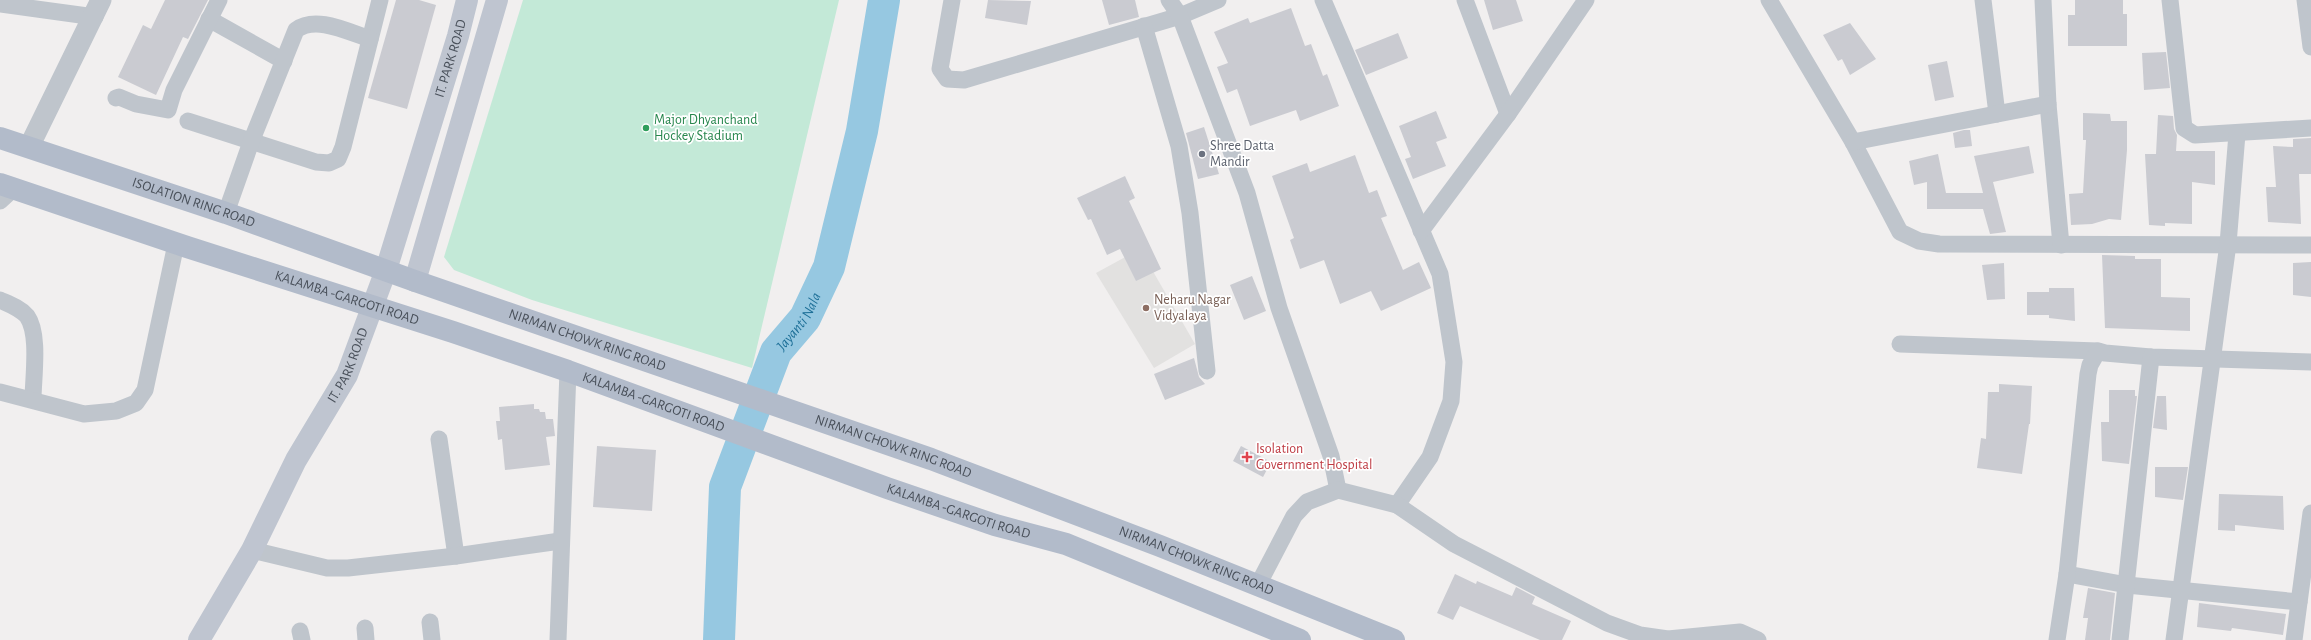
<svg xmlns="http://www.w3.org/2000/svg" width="2311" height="640" font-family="'Alegreya Sans',sans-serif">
<rect width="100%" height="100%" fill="#f1efef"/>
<path fill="#e2e1e0" d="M1140 249 1195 344 1154 368 1096 273Z"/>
<path fill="#c3e9d7" d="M523 0H839L752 368 532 300 454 270 444 257Z"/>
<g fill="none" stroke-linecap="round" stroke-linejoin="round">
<path stroke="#96c8e1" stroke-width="32" id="s1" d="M719 640 725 487 776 352 805 318 829 267 862 131 884 0"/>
</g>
<g fill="#cacbd1">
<path d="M165 0H208L188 39 183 37 156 95 118 77 143 25 151 29Z"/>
<path d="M396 0H419L436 5 407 109 368 98Z"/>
<path d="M988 0 1031 1 1027 25 985 18Z"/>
<path d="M1102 0H1135L1139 17 1109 25Z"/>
<path d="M1484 0H1516L1523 21 1493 30Z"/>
<path d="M2075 0H2123V14H2127V46H2068V15H2075Z"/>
<path d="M1291 8 1305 46 1311 44 1323 76 1327 74 1339 106 1300 121 1296 110 1250 126 1237 89 1227 93 1217 67 1228 63 1214 32 1248 18 1250 23Z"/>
<path d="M1850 23 1876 59 1850 75 1842 59 1838 61 1823 35Z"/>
<path d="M1398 33 1408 58 1366 75 1355 50Z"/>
<path d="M2166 52 2170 88 2144 90 2142 53Z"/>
<path d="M1947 61 1954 97 1935 101 1928 65Z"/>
<path d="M1436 111 1447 138 1436 142 1446 166 1413 179 1405 159 1411 157 1399 126Z"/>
<path d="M2083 113 2110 114 2111 121H2127V150L2121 220 2109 219 2092 224 2071 225 2069 194 2083 193 2086 140H2083Z"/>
<path d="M2158 115 2173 116 2174 129 2177 135 2176 151H2215V185L2192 182V224L2165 223V226L2149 225 2145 154H2156Z"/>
<path d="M1204 127 1219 174 1198 179 1186 133Z"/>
<path d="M1964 130H1970L1972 146 1955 148 1953 133Z"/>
<path d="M2311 138V174H2299L2301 224 2268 222 2266 187H2276L2273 146 2293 147V139Z"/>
<path d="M2029 146 2034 173 1993 182 2006 232 1990 234 1983 209H1927V182L1914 185 1909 161 1938 154 1946 193H1983L1974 156Z"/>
<path d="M1355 155 1369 193 1377 190 1387 216 1381 218 1403 270 1419 262 1431 288 1381 311 1371 291 1340 304 1324 260 1300 269 1290 240 1294 238 1272 176 1307 163 1310 172Z"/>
<path d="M1125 176 1135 198 1129 201 1161 269 1136 281 1120 249 1107 255 1091 219 1088 220 1077 198Z"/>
<path d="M2102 255 2135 256V259H2161V297L2190 298V331L2105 328Z"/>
<path d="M2311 262V297L2293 295V263Z"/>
<path d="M2004 263 2005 299 1987 300 1982 265Z"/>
<path d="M1252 276 1266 311 1244 320 1230 285Z"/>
<path d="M2049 288H2074L2075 321 2049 318V315H2027V292H2049Z"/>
<path d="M1194 358 1199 377 1205 384 1165 400 1154 374Z"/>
<path d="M1999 384 2032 386 2030 424H2029L2022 474 1977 468 1981 438 1986 439 1988 392H1999Z"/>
<path d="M2109 390H2135V396H2137L2129 464 2102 461 2101 422H2109Z"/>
<path d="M2157 396H2166L2167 430 2153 428Z"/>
<path d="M534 404V409H539L540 412H545L546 419H553L555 436 546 437 550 465 505 470 502 439 498 440 496 421H500L499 407Z"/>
<path d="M597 446 656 450 652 511 593 507Z"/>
<path d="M1241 446 1271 462 1263 477 1233 461Z"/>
<path d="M2155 467H2188L2183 500 2155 497Z"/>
<path d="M2219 494 2283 496 2284 530 2235 525V531L2218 530Z"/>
<path d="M1455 574 1476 584 1477 581 1512 596 1516 587 1535 597 1532 604 1571 621 1562 640H1540L1460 606 1453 620 1437 613Z"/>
<path d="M2088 588 2115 593 2110 640H2085L2088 618H2083Z"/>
<path d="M2199 603 2286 614 2283 635 2232 628 2231 631 2197 627Z"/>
</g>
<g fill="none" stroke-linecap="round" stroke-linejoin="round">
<g stroke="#bfc5cc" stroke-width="17">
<path d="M952 0 940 69 947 79 964 80 1180 16 1218 0"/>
<path d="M1169 0 1180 16 1247 193 1279 308 1331 456 1338 490"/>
<path d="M1323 0 1440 274 1454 362 1451 401 1430 457 1397 505"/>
<path d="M1465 0 1508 114"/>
<path d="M1769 0 1853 142 1900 232 1919 241 1939 244 2311 245"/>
<path d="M1983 0 1997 114"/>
<path d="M2043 0 2048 104 2061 245"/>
<path d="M2170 0 2184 128 2195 135 2311 128"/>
<path d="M2305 0 2311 47"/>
<path d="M0 4 95 17"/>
<path d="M209 19 284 61"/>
<path d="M1144 26 1179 146 1190 213 1207 371"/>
<path d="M116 98 119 97 136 104 168 110 174 90 219 0"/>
<path d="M188 121 316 162 329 163 338 159 343 147 380 0"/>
<path d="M1853 142 2048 104"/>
<path d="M0 201 13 189"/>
<path d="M226 213 251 142 296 30C316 15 348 32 370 39"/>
<path d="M1421 231 1508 114 1586 0"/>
<path d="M0 300C9 304 20 308 27 316 40 334 33 378 33 400"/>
<path d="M1900 344 2098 351"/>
<path d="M0 392 84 414 116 411 136 403 145 390 176 244"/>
<path d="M439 439 456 556"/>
<path d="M252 550 327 568H348L456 556 560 541"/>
<path d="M2067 574 2127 585 2299 602"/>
<path d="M1258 585 1294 516 1307 502 1338 490 1397 505 1454 544 1607 623 1640 635 1668 639 1740 632 1758 640"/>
<path d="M430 622 432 640"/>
<path d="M365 628 366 640"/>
<path d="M300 631 302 640"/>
<path d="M558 640 568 371"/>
<path d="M2057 640 2067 574 2088 374 2090 365 2098 351 2105 353 2151 357 2311 362"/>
<path d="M2120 640 2151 357"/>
<path d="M2174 640 2228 244 2237 134"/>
<path d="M2294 640 2311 513"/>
</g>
<path stroke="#bfc5cc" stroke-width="21" d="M29 147 101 0"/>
<g stroke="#bfc5d0" stroke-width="22">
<path d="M415 281 497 0"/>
<path id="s2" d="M199 640 252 550 296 460 347 375 386 270 458 36 467 0"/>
</g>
<g stroke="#b2bbca" stroke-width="22">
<path id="s3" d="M0 138 226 213 415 281 931 459 1160 546 1394 640"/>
<path id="s4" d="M0 184 187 247 453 332 568 371 887 488 995 525 1066 544 1300 640"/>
</g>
</g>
<circle fill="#2e9e5b" stroke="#fff" stroke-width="1.5" cx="646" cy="128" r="4"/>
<circle fill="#6b7280" stroke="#fff" stroke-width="1.5" cx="1202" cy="154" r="4"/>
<circle fill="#8d6e63" stroke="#fff" stroke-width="1.5" cx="1146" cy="308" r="4"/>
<path fill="#e0444e" stroke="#fff" stroke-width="1.5" d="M1245 451h4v4h4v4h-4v4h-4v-4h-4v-4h4z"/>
<g text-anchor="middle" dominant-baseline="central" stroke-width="3.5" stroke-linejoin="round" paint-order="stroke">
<g font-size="14" fill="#49505a" stroke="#fff">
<text stroke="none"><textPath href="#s2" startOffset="637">IT. PARK ROAD</textPath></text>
<text stroke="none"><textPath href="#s3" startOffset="204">ISOLATION RING ROAD</textPath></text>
<text stroke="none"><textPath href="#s4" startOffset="365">KALAMBA -GARGOTI ROAD</textPath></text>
<text stroke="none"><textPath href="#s3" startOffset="621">NIRMAN CHOWK RING ROAD</textPath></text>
<text stroke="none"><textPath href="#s2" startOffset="313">IT. PARK ROAD</textPath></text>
<text stroke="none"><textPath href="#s4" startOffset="689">KALAMBA -GARGOTI ROAD</textPath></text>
<text stroke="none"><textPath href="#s3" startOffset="945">NIRMAN CHOWK RING ROAD</textPath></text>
<text stroke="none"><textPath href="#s4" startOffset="1013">KALAMBA -GARGOTI ROAD</textPath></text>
<text stroke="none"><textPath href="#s3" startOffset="1269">NIRMAN CHOWK RING ROAD</textPath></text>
</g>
<g font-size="14" fill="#27864d" stroke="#fff" text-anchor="start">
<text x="654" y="120">Major Dhyanchand<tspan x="654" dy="16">Hockey Stadium</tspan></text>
</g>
<g font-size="14" fill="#5b616d" stroke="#fff" text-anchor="start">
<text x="1210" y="146">Shree Datta<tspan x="1210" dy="16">Mandir</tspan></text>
</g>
<g font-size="14" fill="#785e54" stroke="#fff" text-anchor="start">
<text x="1154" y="300">Neharu Nagar<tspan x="1154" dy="16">Vidyalaya</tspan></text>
</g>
<g font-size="14" fill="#be3a42" stroke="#fff" text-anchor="start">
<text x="1256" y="449">Isolation<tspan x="1256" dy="16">Government Hospital</tspan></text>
</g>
<g font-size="15" font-style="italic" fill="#1e7098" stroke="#fff">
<text stroke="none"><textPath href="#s1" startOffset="336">Jayanti Nala</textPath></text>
</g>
</g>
</svg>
